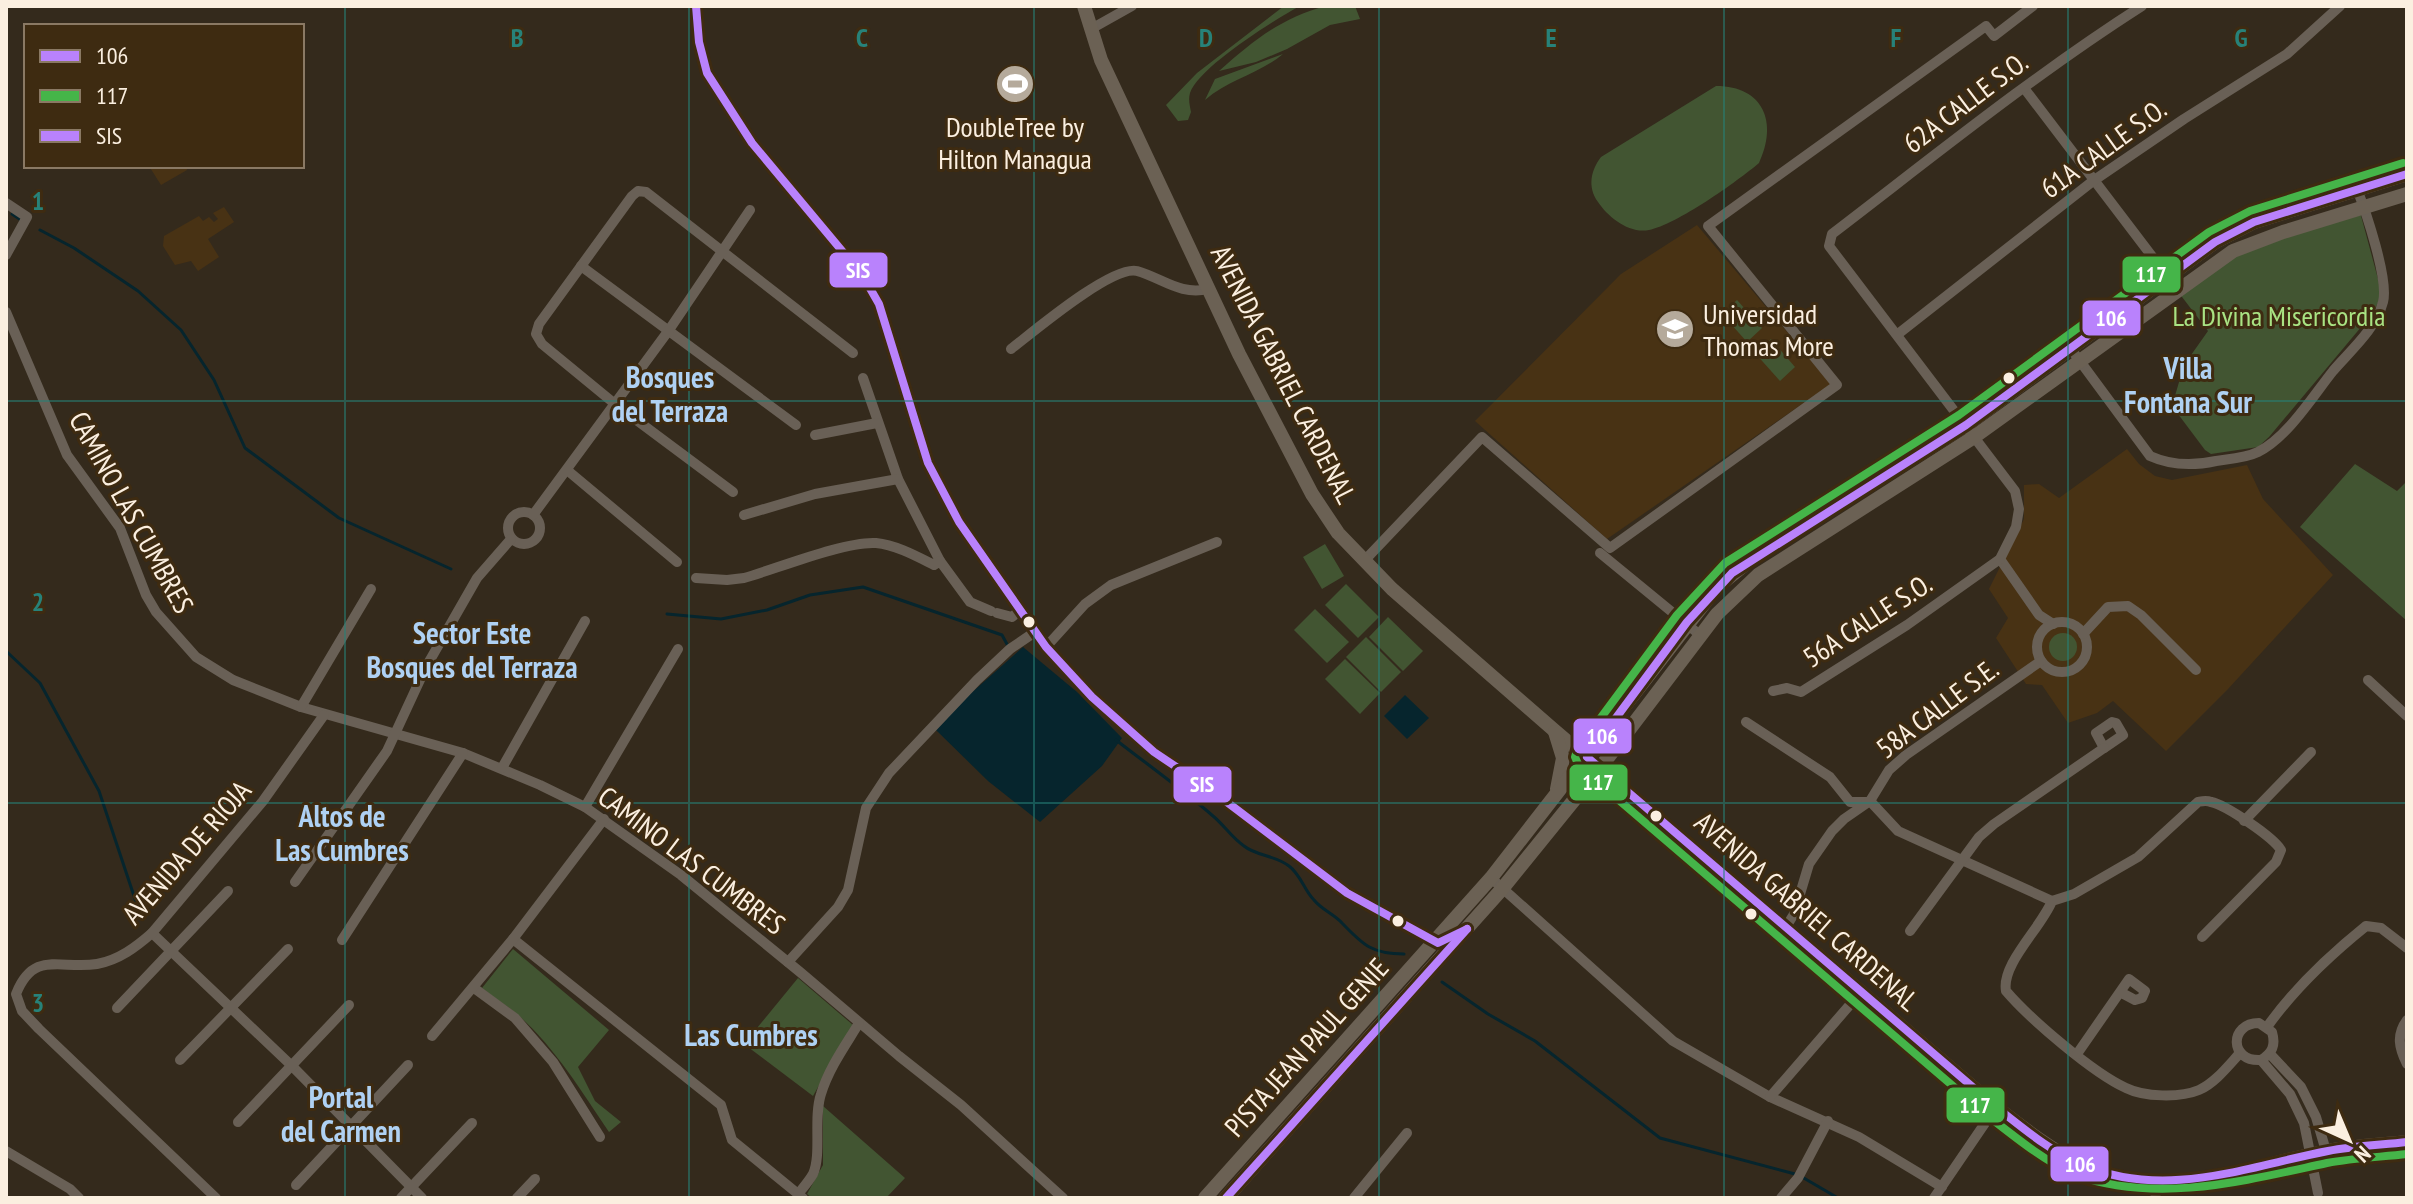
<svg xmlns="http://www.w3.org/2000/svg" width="2413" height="1204" font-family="'PT Sans Narrow',sans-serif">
<rect width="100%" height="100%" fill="#342a1c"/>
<g fill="#483214">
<path d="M149 166H186L187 170 161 185Z"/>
<path d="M224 207 234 222 208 239 219 257 198 271 191 261 175 265 163 246 164 236 199 216 203 221 209 217 214 222 218 219 213 213Z"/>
<path d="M1697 225 1831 384 1607 539 1475 421 1621 274Z"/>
<path d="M2127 449 2139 464 2155 476 2172 480 2247 465 2263 499 2333 575 2228 689 2166 751 2113 701 2097 713 2068 723 2042 685 2026 684 1996 638 2008 618 1989 589 2024 519V485L2039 484 2059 498Z"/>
</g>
<g fill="#425532">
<path d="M1284 6H1300C1274 20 1199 67 1190 93 1188 100 1190 106 1191 112L1188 120 1178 121 1166 105 1197 73Z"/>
<path d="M1326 6H1355L1360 19 1330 25 1287 49 1256 62 1219 71C1254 40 1281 18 1326 6Z"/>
<path d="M1283 54C1259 74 1229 79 1205 100L1215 79Z"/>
<path d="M1716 86C1764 86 1778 123 1759 163 1738 181 1676 225 1649 230 1629 234 1608 217 1598 202 1587 187 1591 170 1601 157Z"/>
<path d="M2360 212 2381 290 2379 301 2372 314 2269 437 2258 447 2211 454 2205 450 2172 406 2184 365 2208 331 2179 293 2235 254Z"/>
<path d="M1737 300 1762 328 1747 342 1722 314Z"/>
<path d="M1771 339 1795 367 1780 381 1755 353Z"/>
<path d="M2355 464 2397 491 2407 481V621L2300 527Z"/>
<path d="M1325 544 1344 576 1322 589 1303 557Z"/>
<path d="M1346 584 1379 617 1358 638 1325 605Z"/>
<path d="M1315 609 1349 642 1327 663 1294 630Z"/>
<path d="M1388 617 1423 651 1403 671 1369 637Z"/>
<circle cx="2063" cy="647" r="14"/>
<path d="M1366 637 1401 672 1381 692 1346 657Z"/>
<path d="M1345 659 1380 693 1360 714 1325 679Z"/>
<path d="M513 949 609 1030 578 1067 595 1101 621 1122 609 1132C582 1092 554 1046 517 1014 506 1005 493 997 482 988Z"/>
<path d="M798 978 853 1025 813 1096 744 1044Z"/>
<path d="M823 1106 905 1178 886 1198H812L807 1194 823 1165Z"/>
</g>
<g fill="#06252d">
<path d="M1023 647 1077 692 1122 738 1102 766 1040 822 988 781 936 730 969 695Z"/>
<path d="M1405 695 1429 718 1407 739 1384 716Z"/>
</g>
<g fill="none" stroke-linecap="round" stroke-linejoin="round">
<g stroke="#06252d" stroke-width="3">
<path d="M12 214 21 220"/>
<path d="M40 230 74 248 138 291 181 330 214 380 245 448 339 518 451 569"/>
<path d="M667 614 721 619 767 610 810 595 863 587 1002 635 1008 646"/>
<path d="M6 651 40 683 99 791 139 911"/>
<path d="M1116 740C1148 765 1182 789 1213 816 1224 825 1232 838 1244 846 1256 856 1275 855 1289 866 1301 875 1304 890 1314 900 1322 910 1334 914 1342 923 1363 945 1372 954 1404 954"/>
<path d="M1442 982 1488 1014 1535 1041 1660 1138 1795 1174"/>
<path d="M1802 1177 1838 1198"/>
</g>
<g stroke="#696056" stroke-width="10">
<path d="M696 6 699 42 707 73 752 143 863 276 879 304 928 463 959 522 1046 647 1092 697 1154 752 1215 793 1347 893 1435 942"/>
<path d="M1091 29 1132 6"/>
<path d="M2024 88 2167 276 2174 291"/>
<path d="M6 203 27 217 6 255"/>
<path d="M581 266 796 425"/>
<path d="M6 312 67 455 120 528 146 595 156 612 196 657 233 680 301 707 463 753 540 785 585 807 681 875 800 972 899 1056 961 1105 1063 1198"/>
<path d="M1898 334 2093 181 2184 119 2287 54 2340 6"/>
<path d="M1011 349C1033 332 1112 265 1137 271 1162 278 1181 296 1208 289"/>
<path d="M2071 349 2150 456C2172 466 2193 466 2216 461 2229 459 2246 458 2258 452 2287 438 2313 396 2333 371 2350 351 2376 329 2383 302 2389 280 2366 212 2357 189"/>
<path d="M863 378 898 479 940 561"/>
<path d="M815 435 877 423"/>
<path d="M567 470 677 562"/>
<path d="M733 492 615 404 542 344 536 334 539 324 632 196 638 191 646 192 853 353"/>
<circle cx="524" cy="528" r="16"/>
<path d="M533 515 669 330 750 210"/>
<path d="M744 515 815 494 898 479"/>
<path d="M1600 553 1700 635"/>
<path d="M2000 559 2039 615 2053 624"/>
<path d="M1364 561 1482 437 1610 548 1837 385 1708 226 1986 26 1994 36 2033 6"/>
<path d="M696 578 727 580 744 578C776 569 845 541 876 543 896 545 916 556 934 565L940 561 970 602 991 611"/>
<path d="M997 613 1012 617 1019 611"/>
<circle cx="2062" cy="647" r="25"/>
<path d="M2083 634 2108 607 2128 606 2141 615 2196 670"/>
<path d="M1046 647 1085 604 1111 585 1217 542"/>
<path d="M2368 680 2407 716"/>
<path d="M1773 691 1787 688 1801 692 1907 625 2000 559 2016 527 2019 509 2015 491 1829 246 1832 234C1934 156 2034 75 2142 6"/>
<path d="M301 707 371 589"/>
<path d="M1746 722 1830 777 1850 802H1868"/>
<path d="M2112 722 2116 723 2123 735 2104 748 2096 733Z"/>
<path d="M502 768 585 621"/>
<path d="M1870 801 1898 831 2052 901"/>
<path d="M585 807 678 649"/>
<path d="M2244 821 2311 752"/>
<path d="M1491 878 1673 1041 1770 1097 1859 1137 1942 1187"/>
<path d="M295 882 387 751 426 667 477 578 511 539"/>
<path d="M1786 927 1794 914 1809 864 1832 831 1844 819 1870 801 1889 770 1906 755 2041 661"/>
<path d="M1910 931 1979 837 1994 824 2104 748"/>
<path d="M152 933 293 1067 422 1198"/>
<path d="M2202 937 2276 862 2281 850C2273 837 2226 805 2211 802 2206 800 2203 801 2198 802L2138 857 2074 894 2052 901C2041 928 2001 964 2006 991 2030 1019 2093 1073 2126 1088 2144 1097 2180 1098 2199 1090 2215 1083 2228 1066 2240 1053"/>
<path d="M513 939 721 1105 732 1140 803 1198"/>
<path d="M342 940 463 753"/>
<path d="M788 962 838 907 848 890 866 808 889 773 977 680 1010 649 1035 632"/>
<path d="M474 988 515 1018 553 1062 600 1137"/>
<path d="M117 1008 228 891"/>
<path d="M2407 1020C2396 1035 2399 1048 2407 1064"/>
<path d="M2267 1027C2294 989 2330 955 2366 926L2381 928 2407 948"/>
<path d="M432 1036 513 939 604 819"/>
<path d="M2077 1054 2129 979 2145 991 2142 998 2135 1000 2120 992"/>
<path d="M2270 1054 2301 1087 2316 1117 2326 1151"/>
<path d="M180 1060 288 949"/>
<path d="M2261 1060C2272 1053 2276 1046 2272 1032L2259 1023C2229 1023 2229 1062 2261 1060L2290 1094 2304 1123 2318 1193"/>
<path d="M1770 1097 1861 992"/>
<path d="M238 1122 349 1005"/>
<path d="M6 1151 70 1189 79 1198"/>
<path d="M2154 1184 2156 1198"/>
<path d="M296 1185 408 1065"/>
<path d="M798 1194C803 1188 809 1181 813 1174 822 1154 813 1118 821 1094 829 1068 845 1046 859 1023"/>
<path d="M216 1198 39 1029 22 1011 16 994C34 949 61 970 97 964 119 960 136 947 152 933L263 801 324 715"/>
<path d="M401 1198 472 1123"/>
<path d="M517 1198 535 1179"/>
<path d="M1354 1198 1407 1133"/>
<path d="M1781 1198 1798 1178 1828 1121"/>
<path d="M1934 1198 1996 1107"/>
</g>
<g stroke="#6b6154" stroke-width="14">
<path d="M1084 6 1101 60 1239 354 1312 494 1338 533 1392 589 1555 731 1996 1107C2023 1128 2051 1150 2082 1165 2173 1204 2240 1168 2328 1151 2354 1146 2381 1145 2407 1142"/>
<path d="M1555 732 1563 758 1557 789"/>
<path d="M1205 1198 1491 878 1717 587 1754 557 1966 425 2215 242 2254 222 2407 174"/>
<path d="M1226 1198 1502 889 1600 768 1717 614 1758 575 1974 437 2233 251 2283 232 2407 194"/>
</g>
<defs>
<path id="bus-1" d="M2407 174 2254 222 2215 242 1966 425 1732 573 1687 622 1587 757 1996 1107C2023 1128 2051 1152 2082 1165 2166 1200 2245 1167 2328 1151 2354 1146 2381 1145 2407 1142"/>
<path id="bus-2" d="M2403 163 2250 211 2209 232 1959 415 1725 563 1677 615 1577 750 1575 757 1579 766 1988 1116C2015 1137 2043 1160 2075 1175 2159 1204 2243 1181 2327 1163 2354 1158 2381 1157 2407 1154"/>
<g id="bus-3">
<path d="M696 6 699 42 707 73 752 143 863 276 879 304 928 463 959 522 1046 647 1092 697 1154 752 1215 793 1347 893 1438 943 1467 929"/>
<path d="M1226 1198 1467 929"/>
</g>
</defs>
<use href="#bus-1" stroke="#3e2b11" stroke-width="14"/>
<use href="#bus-2" stroke="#3e2b11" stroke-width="14"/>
<use href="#bus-3" stroke="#3e2b11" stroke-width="14"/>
<use href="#bus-1" stroke="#b982fc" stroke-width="8"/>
<use href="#bus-2" stroke="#45b549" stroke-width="8"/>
<use href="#bus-3" stroke="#b982fc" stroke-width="8"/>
</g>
<path fill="none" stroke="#278279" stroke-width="2" stroke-opacity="0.55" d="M345 6V1198M689 6V1198M1034 6V1198M1379 6V1198M1724 6V1198M2068 6V1198M6 401H2407M6 803H2407"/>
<defs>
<symbol id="stadium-disc" viewBox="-11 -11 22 22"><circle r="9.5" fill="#b5aa9b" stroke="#3e2b11"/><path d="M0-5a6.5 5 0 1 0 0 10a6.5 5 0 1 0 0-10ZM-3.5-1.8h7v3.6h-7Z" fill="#fff"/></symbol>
<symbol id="university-disc" viewBox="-11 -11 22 22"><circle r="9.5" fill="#b5aa9b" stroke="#3e2b11"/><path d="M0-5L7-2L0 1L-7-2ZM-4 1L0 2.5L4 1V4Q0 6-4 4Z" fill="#fff"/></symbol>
</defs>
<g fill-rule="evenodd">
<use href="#stadium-disc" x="993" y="62" width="44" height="44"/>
<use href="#university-disc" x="1653" y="307" width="44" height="44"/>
</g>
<g fill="#fbefe0" stroke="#3e2b11" stroke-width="3">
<circle cx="2009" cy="378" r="7"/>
<circle cx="1029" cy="622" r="7"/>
<circle cx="1656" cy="816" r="7"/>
<circle cx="1751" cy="914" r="7"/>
<circle cx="1398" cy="921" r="7"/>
</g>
<g text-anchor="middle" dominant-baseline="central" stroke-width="6" stroke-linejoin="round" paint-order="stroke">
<g font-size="28" fill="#fbefe0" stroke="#3e2b11">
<text transform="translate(1965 102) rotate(-37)">62A CALLE S.O.</text>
<text transform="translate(2103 148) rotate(-36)">61A CALLE S.O.</text>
<text transform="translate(1284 374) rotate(63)">AVENIDA GABRIEL CARDENAL</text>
<text transform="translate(132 512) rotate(61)">CAMINO LAS CUMBRES</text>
<text transform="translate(1867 620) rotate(-33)">56A CALLE S.O.</text>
<text transform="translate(1937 708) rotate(-37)">58A CALLE S.E.</text>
<text transform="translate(186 852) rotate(-49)">AVENIDA DE RIOJA</text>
<text transform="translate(692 860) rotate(37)">CAMINO LAS CUMBRES</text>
<text transform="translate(1807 911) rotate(41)">AVENIDA GABRIEL CARDENAL</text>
<text transform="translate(1306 1047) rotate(-48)">PISTA JEAN PAUL GENIE</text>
</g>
<g font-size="28" fill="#fbefe0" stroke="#3e2b11">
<text x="1015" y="126">DoubleTree by<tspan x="1015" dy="32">Hilton Managua</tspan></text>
<text x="1703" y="313" text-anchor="start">Universidad<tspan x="1703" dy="32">Thomas More</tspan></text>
</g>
<g font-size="28" fill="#a9e383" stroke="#3e2b11">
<text x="2279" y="315">La Divina Misericordia</text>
</g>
<g font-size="30" font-weight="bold" fill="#afd1f3" stroke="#3e2b11">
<text x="2188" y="367">Villa<tspan x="2188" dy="34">Fontana Sur</tspan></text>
<text x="670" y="376">Bosques<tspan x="670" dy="34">del Terraza</tspan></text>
<text x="472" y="632">Sector Este<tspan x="472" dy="34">Bosques del Terraza</tspan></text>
<text x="342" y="815">Altos de<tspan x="342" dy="34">Las Cumbres</tspan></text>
<text x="751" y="1034">Las Cumbres</text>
<text x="341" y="1096">Portal<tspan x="341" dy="34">del Carmen</tspan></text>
</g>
</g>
<g font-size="26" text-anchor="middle" font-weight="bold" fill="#278279" stroke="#3e2b11" stroke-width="6" stroke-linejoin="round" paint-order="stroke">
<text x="517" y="47">B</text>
<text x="862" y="47">C</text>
<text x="1206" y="47">D</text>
<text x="1551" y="47">E</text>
<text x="1896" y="47">F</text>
<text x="2241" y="47">G</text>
<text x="38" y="210">1</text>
<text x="38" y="611">2</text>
<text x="38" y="1012">3</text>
</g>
<g stroke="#3e2b11" stroke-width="3">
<rect x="828" y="251" width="61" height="38" rx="8" fill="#b982fc"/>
<rect x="2121" y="255" width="61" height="39" rx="8" fill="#45b549"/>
<rect x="2081" y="299" width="61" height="38" rx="8" fill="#b982fc"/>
<rect x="1572" y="717" width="61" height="38" rx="8" fill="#b982fc"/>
<rect x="1568" y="763" width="61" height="39" rx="8" fill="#45b549"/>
<rect x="1172" y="765" width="61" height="39" rx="8" fill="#b982fc"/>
<rect x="1945" y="1086" width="61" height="38" rx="8" fill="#45b549"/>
<rect x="2049" y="1145" width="61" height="38" rx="8" fill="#b982fc"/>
</g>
<g font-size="22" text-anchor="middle" font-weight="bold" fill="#fff">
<text x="858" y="278">SIS</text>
<text x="2151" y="282">117</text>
<text x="2111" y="326">106</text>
<text x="1602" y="744">106</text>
<text x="1598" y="790">117</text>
<text x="1202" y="792">SIS</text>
<text x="1975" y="1113">117</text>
<text x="2080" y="1172">106</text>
</g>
<rect width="2413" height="1204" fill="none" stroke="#fbefe0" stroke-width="16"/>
<rect x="24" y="24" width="280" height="144" fill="#3e2b11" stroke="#8a7964" stroke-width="2"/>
<rect x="40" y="50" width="40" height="12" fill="#b982fc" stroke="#8a7964" stroke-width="2"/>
<text x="96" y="64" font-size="24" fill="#fbefe0">106</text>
<rect x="40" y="90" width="40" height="12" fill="#45b549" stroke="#8a7964" stroke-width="2"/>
<text x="96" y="104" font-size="24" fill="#fbefe0">117</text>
<rect x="40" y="130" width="40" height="12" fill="#b982fc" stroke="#8a7964" stroke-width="2"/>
<text x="96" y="144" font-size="24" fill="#fbefe0">SIS</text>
<g transform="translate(2349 1140) rotate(136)" stroke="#3e2b11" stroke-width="6" paint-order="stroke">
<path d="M0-6L14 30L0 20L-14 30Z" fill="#fbefe0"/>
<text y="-12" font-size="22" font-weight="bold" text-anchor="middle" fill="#fbefe0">N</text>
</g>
</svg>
